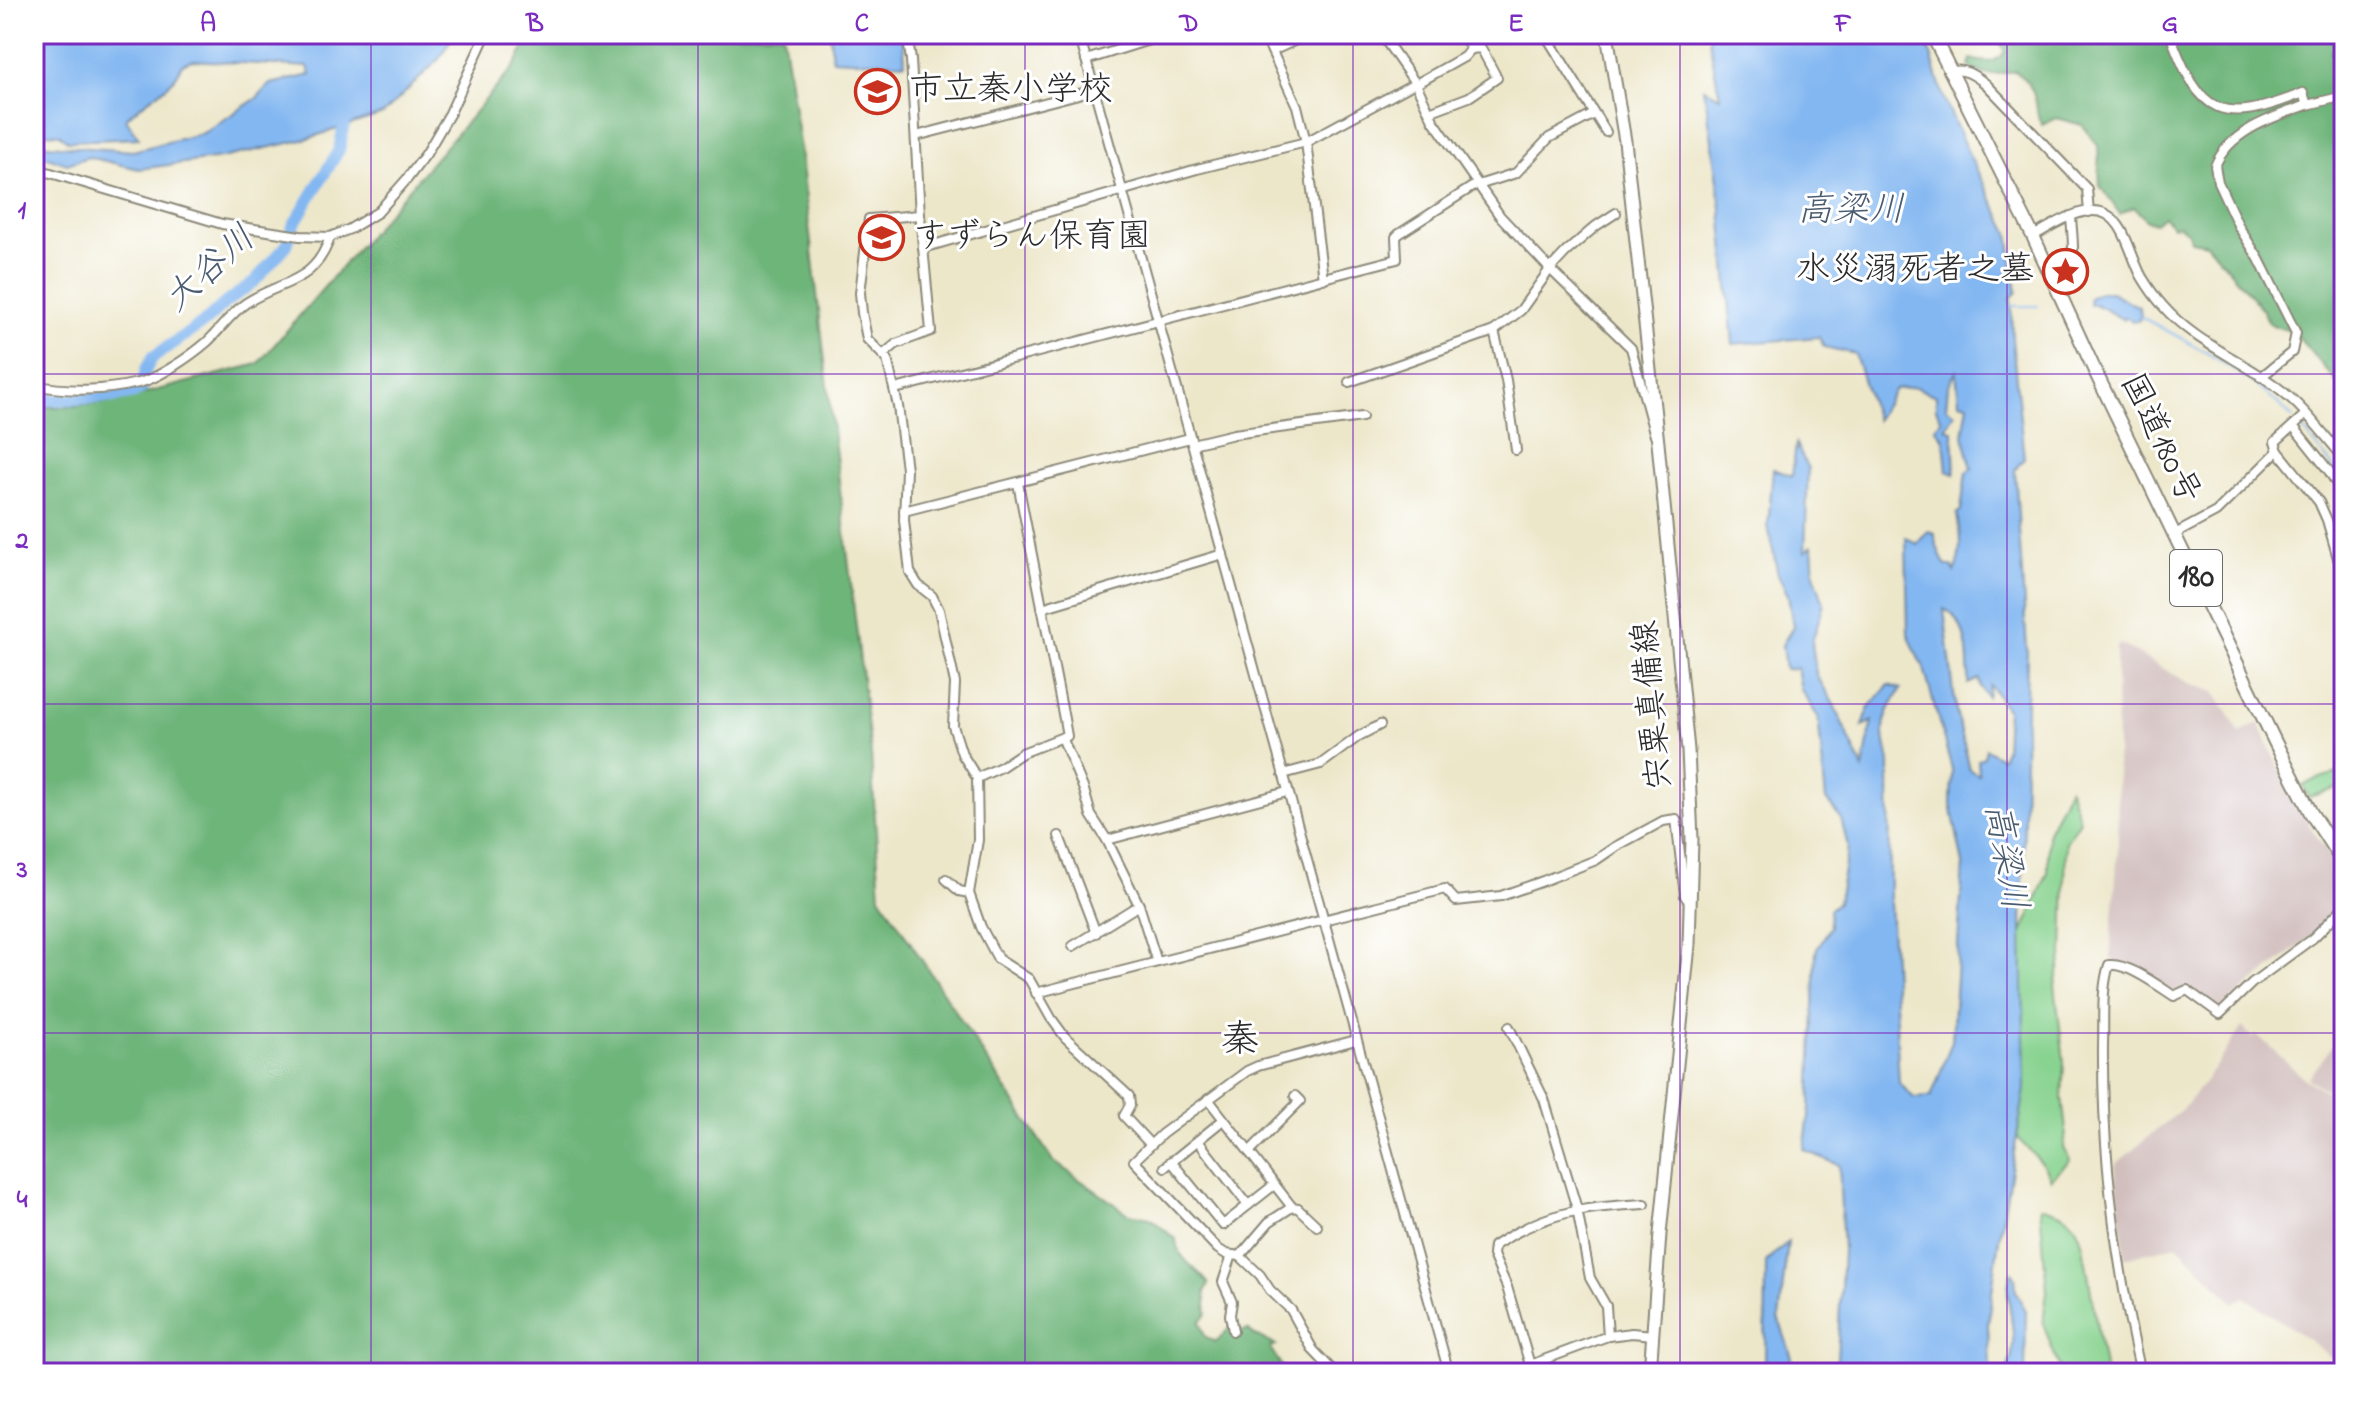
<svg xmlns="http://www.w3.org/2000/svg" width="2378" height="1407" font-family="'Indie Flower','Klee One',sans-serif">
<rect width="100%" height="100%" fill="#fff"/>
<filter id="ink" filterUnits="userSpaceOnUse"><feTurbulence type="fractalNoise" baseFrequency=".0125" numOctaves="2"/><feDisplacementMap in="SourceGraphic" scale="16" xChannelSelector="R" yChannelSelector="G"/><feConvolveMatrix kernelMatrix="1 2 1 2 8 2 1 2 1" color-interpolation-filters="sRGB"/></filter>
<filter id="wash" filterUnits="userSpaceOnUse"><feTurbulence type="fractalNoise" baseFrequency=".006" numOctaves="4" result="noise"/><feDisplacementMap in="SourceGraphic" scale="32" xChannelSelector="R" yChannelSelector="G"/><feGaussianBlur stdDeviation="1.8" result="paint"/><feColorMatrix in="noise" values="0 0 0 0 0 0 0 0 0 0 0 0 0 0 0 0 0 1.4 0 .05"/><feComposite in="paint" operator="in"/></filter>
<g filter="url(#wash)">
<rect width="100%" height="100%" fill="#ede7ca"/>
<g fill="#d1bfbe">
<path d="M2120 644 2189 683 2215 692 2240 733 2259 723 2278 767 2310 826 2344 877V902L2317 932 2218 1010 2188 987 2174 993 2110 958 2118 849 2116 647Z"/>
<path d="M2242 1027 2252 1037 2256 1034 2306 1080 2344 1102V1368L2305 1337 2244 1297 2234 1303 2177 1245 2125 1258 2115 1165 2182 1109 2206 1080Z"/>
<path d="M2338 1038 2344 1042V1100L2308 1079Z"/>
</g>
<g fill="#88d390" stroke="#5a7f5e" stroke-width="2">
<path d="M2342 772 2344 786 2309 797 2303 786 2316 779Z"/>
<path d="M2069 788 2080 821 2066 842 2063 953 2055 985 2064 1062 2062 1097 2066 1130 2064 1148 2070 1160 2051 1179 2042 1163 2017 1138 2025 1089 2022 933 2048 872V832Z"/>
<path d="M2040 1206C2068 1215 2075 1216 2083 1245L2105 1373H2061L2043 1323 2047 1291Z"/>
</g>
<g fill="#6eb57a" stroke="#4c7052" stroke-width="2">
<path d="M533 34H783L801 157 871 754 880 896 1053 1161 1129 1214 1150 1218 1176 1239C1176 1258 1199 1270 1209 1284L1205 1292 1207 1314 1200 1322 1205 1336 1215 1342 1231 1327 1237 1332 1249 1330 1255 1336 1276 1345 1270 1348 1286 1373H34V407H64L111 402 258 364 513 68Z"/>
<path d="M1951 34H2344V40L2331 52 2344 78V391C2337 383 2298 335 2292 332 2279 326 2266 328 2263 310L2206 243 2190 240 2188 232 2179 225 2173 226 2163 216 2155 223 2147 221 2134 207 2120 214 2100 186 2098 146 2082 125 2056 118 2042 125C2036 117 2038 108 2035 99 2032 86 2025 79 2015 71 1997 74 1983 79 1969 66L1971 59C1986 63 1993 64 2005 53L1997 36 1961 42Z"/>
</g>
<g fill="#83b7f1" stroke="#57718e" stroke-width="2" fill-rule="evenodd">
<path d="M34 34H454L438 60 383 114 303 140 221 158 139 169 88 157 67 164 34 152V139L47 145 133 151 203 133 257 98 270 84 311 75 308 67 192 60 182 64C174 90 143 99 126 119L139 138 68 141 59 134 34 132Z"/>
<path d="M830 34H903L905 63 832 59Z"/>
<path d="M1710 34H1920L1931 55 1943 96 1968 153 2009 233 2017 292 2011 298 2012 339 2024 458 2015 470 2027 649 2022 933 2025 1089 1998 1245 1988 1325 1990 1367 2006 1371C2025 1337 1999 1297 2012 1272L2015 1276 2016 1292 2026 1311 2025 1373H1831L1837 1359 1843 1251 1839 1165 1804 1150 1810 1109 1816 951 1830 927 1829 910 1838 902 1848 847 1841 818 1826 800 1818 717 1801 690 1797 668 1785 669 1782 645 1793 627 1788 595 1778 575 1768 526 1773 469 1792 476 1796 444 1808 469 1805 552 1812 546 1814 574 1824 603 1812 642 1816 674 1834 705 1863 769 1872 721 1863 726 1869 707 1889 685 1901 689C1884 715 1879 727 1889 758L1890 901 1899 1083 1914 1098 1931 1097 1952 1041 1963 864 1951 805 1952 769 1923 665 1920 662 1908 634 1906 537 1917 544 1928 531 1935 533C1934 541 1942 560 1946 566H1951L1954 572C1963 554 1960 534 1957 514L1961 510 1966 472 1972 468 1963 435 1968 404 1959 402 1956 372 1948 386 1946 407 1955 413 1946 428 1953 431 1955 474 1947 471 1944 439 1935 428 1942 420 1936 409V396L1915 387 1895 389 1876 420 1855 354 1824 347 1819 337 1733 344 1719 187 1704 88 1720 97 1709 40ZM1944 609C1968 619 1969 661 1968 684L1979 679 1980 687 1987 697 1990 685 2007 710 2005 750 2001 758 1986 749 1984 757 1978 760 1979 775 1970 770 1956 710Z"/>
<path d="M2100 292H2111L2139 307 2141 315 2139 320 2132 321 2126 317 2124 320 2095 304 2090 305 2089 298Z"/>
<path d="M1788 1242 1779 1319 1792 1358 1789 1373H1765L1766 1262Z"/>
</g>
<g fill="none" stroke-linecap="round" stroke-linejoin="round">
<g stroke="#83b7f1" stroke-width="2">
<path d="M2010 306H2038"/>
<path d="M2141 317C2195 345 2251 375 2293 418"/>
<path d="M2300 425 2336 471 2344 485"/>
</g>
<path stroke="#83b7f1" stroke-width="12" d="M34 401 114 397 134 393 142 388 146 369 153 357 206 321 225 303 254 282 287 245 293 226 339 150 347 110"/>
</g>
</g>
<g filter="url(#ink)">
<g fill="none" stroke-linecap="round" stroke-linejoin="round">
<defs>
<g id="minor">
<path d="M1079 34 1449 1373"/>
<path d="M1264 34 1297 106 1306 142 1323 279"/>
<path d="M1381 34 1416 84 1433 120 1500 216 1550 269 1631 348 1655 436"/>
<path d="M1545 34 1606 132"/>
<path d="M2170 34C2200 116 2221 126 2303 93L2307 105C2274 117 2230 130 2215 166L2218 182 2239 227 2259 259 2296 333 2292 352 2261 377"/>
<path d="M1272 51 1309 34"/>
<path d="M1086 60 1168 34"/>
<path d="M1949 72C1964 67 1974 75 1986 84L2087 189 2089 212"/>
<path d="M1416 84 1464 57 1471 49"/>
<path d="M2307 105 2344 96"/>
<path d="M1429 112 1469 97 1497 78 1481 48 1471 49 1463 34"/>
<path d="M916 136 1094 90"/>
<path d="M34 168 222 224 300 236 330 237 350 229 378 212 407 179 426 154 450 113 486 34"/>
<path d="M920 215 869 219 860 293 862 313 867 339 887 359 898 406 906 469 904 520 910 572 918 585 932 596 939 610 955 683 953 726 962 754 977 778"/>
<path d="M2033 236C2052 226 2084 203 2106 214 2126 224 2131 258 2142 277 2148 287 2155 297 2163 306 2194 342 2240 359 2277 387 2303 406 2323 434 2344 458"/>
<path d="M923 248 1197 169 1306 142 1415 83"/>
<path d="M2057 287C2080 273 2072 240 2071 216"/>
<path d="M1494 331 1506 380 1516 450"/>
<path d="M884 354 896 344 931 331 920 215 911 60 907 34"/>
<path d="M1349 382 1494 331 1521 310 1550 269 1566 252 1596 226 1616 213"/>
<path d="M34 385C67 392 105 391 138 383 158 379 192 355 207 342 221 329 230 314 246 303 282 280 315 284 330 237"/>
<path d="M895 389 1397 259 1396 237 1399 234 1472 187 1516 173 1549 138 1594 114"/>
<path d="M2306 414 2275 442 2278 451 2319 502 2327 520 2344 579"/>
<path d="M2293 426 2329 471 2344 495"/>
<path d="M1192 444 1234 434 1362 417"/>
<path d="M1018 483 1064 719 1067 736 1063 737 1064 742 1084 790 1091 815 1107 840 1139 905 1157 962"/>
<path d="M904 511 1190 438"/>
<path d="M2175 534 2216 512 2278 451"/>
<path d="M1042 608 1223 554"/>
<path d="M1283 774 1321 764 1359 736 1380 725"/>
<path d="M1059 836 1096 933"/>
<path d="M1107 840 1287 792"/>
<path d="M946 879 959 891 969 893 981 927 998 959 1029 979 1051 1018 1065 1037 1129 1096 1130 1105 1124 1116 1150 1144"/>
<path d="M969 893 978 840 977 778 1001 767 1022 753 1063 737"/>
<path d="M1073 946 1139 905"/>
<path d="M1036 993 1445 889 1456 901 1501 896 1543 881 1596 860 1615 847 1663 821 1676 819 1685 896 1691 904"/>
<path d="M1509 1027 1544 1099 1577 1209 1590 1278 1606 1306 1608 1336"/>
<path d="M1208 1099 1292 1207 1298 1208 1317 1226"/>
<path d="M1198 1141 1248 1205"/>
<path d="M1249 1152 1300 1101 1295 1096"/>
<path d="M1171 1161 1223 1225 1274 1185"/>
<path d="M1165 1167 1223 1120"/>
<path d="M1232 1255 1223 1282 1232 1302 1230 1315 1233 1331"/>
<path d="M1240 1256 1269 1222 1292 1207"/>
<path d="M1530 1365 1507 1287 1493 1255 1494 1246C1546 1211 1585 1207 1645 1204"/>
<path d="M1335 1373 1313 1350 1291 1310 1270 1290 1260 1275 1240 1256 1226 1254 1218 1249 1134 1161 1162 1134 1247 1071 1258 1066 1356 1040"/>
<path d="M1518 1373 1530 1365 1608 1336 1632 1333 1653 1335"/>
<path d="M2141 1373C2116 1266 2102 1154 2103 1045 2104 1019 2101 990 2109 965 2128 963 2157 985 2174 996L2187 990 2220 1014 2252 983 2313 938 2344 907"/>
</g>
<path id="major" d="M1607 34 1625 141 1658 443 1688 750 1692 839 1689 945 1660 1234 1650 1373"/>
<path id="highway" d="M1932 34 2033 236 2094 369 2275 742 2311 813 2344 864"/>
</defs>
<use href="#minor" stroke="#8c897a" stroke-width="12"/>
<use href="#major" stroke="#8c897a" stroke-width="15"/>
<use href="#highway" stroke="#8c897a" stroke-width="16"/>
<use href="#minor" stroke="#fff" stroke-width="8"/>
<use href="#major" stroke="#fff" stroke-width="11"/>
<use href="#highway" stroke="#fff" stroke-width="12"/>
</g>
</g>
<path fill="none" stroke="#7b2cbf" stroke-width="2" stroke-opacity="0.55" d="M371 34V1373M698 34V1373M1025 34V1373M1353 34V1373M1680 34V1373M2007 34V1373M34 374H2344M34 704H2344M34 1033H2344"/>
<defs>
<symbol id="school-ring" viewBox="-11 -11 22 22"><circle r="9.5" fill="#fff" stroke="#c8321e" stroke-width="1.5"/><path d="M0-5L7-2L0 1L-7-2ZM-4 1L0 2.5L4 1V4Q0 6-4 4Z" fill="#c8321e"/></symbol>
<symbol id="sight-ring" viewBox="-11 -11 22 22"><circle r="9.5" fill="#fff" stroke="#c8321e" stroke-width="1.5"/><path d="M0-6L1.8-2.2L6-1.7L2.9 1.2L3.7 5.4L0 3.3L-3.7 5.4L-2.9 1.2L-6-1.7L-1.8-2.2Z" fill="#c8321e"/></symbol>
</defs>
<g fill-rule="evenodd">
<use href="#school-ring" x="852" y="66" width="51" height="51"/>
<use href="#school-ring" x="856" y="212" width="51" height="51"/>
<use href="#sight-ring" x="2040" y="246" width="51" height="51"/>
</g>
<g text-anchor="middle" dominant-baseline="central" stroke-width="6" stroke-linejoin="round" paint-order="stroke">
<rect fill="#fff" stroke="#6b6b6b" stroke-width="2" x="2170" y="550" width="52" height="56" rx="6"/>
<g font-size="32" font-weight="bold" fill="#2b2b2b">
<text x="2196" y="578">180</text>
</g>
<g font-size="34" fill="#2b2b2b" stroke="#fff" text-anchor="start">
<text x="909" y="91">市立秦小学校</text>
<text x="913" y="238">すずらん保育園</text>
<text x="2034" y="271" text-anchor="end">水災溺死者之墓</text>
</g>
<g font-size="34" fill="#2b2b2b" stroke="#fff">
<text transform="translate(2159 439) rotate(64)">国道180号</text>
<text transform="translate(1654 705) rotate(-95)">宍粟真備線</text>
</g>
<g font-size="36" font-style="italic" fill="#4a5c70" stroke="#fff">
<text x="1851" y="211">高梁川</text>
<text transform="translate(211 270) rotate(-42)">大谷川</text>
<text transform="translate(2004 857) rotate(80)">高梁川</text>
</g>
<g font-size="38" fill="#2b2b2b" stroke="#fff">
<text x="1240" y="1042">秦</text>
</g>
</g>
<rect width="2378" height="1407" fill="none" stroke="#fff" stroke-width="88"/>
<rect x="44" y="44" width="2290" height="1319" fill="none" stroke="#7b2cbf" stroke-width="3"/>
<g font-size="26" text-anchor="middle" font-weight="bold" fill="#7b2cbf">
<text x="208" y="31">A</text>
<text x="535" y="31">B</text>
<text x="862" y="31">C</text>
<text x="1189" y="31">D</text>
<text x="1516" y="31">E</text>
<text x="1843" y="31">F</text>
<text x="2170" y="31">G</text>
<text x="22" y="218">1</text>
<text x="22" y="548">2</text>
<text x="22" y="877">3</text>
<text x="22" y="1207">4</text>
</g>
</svg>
